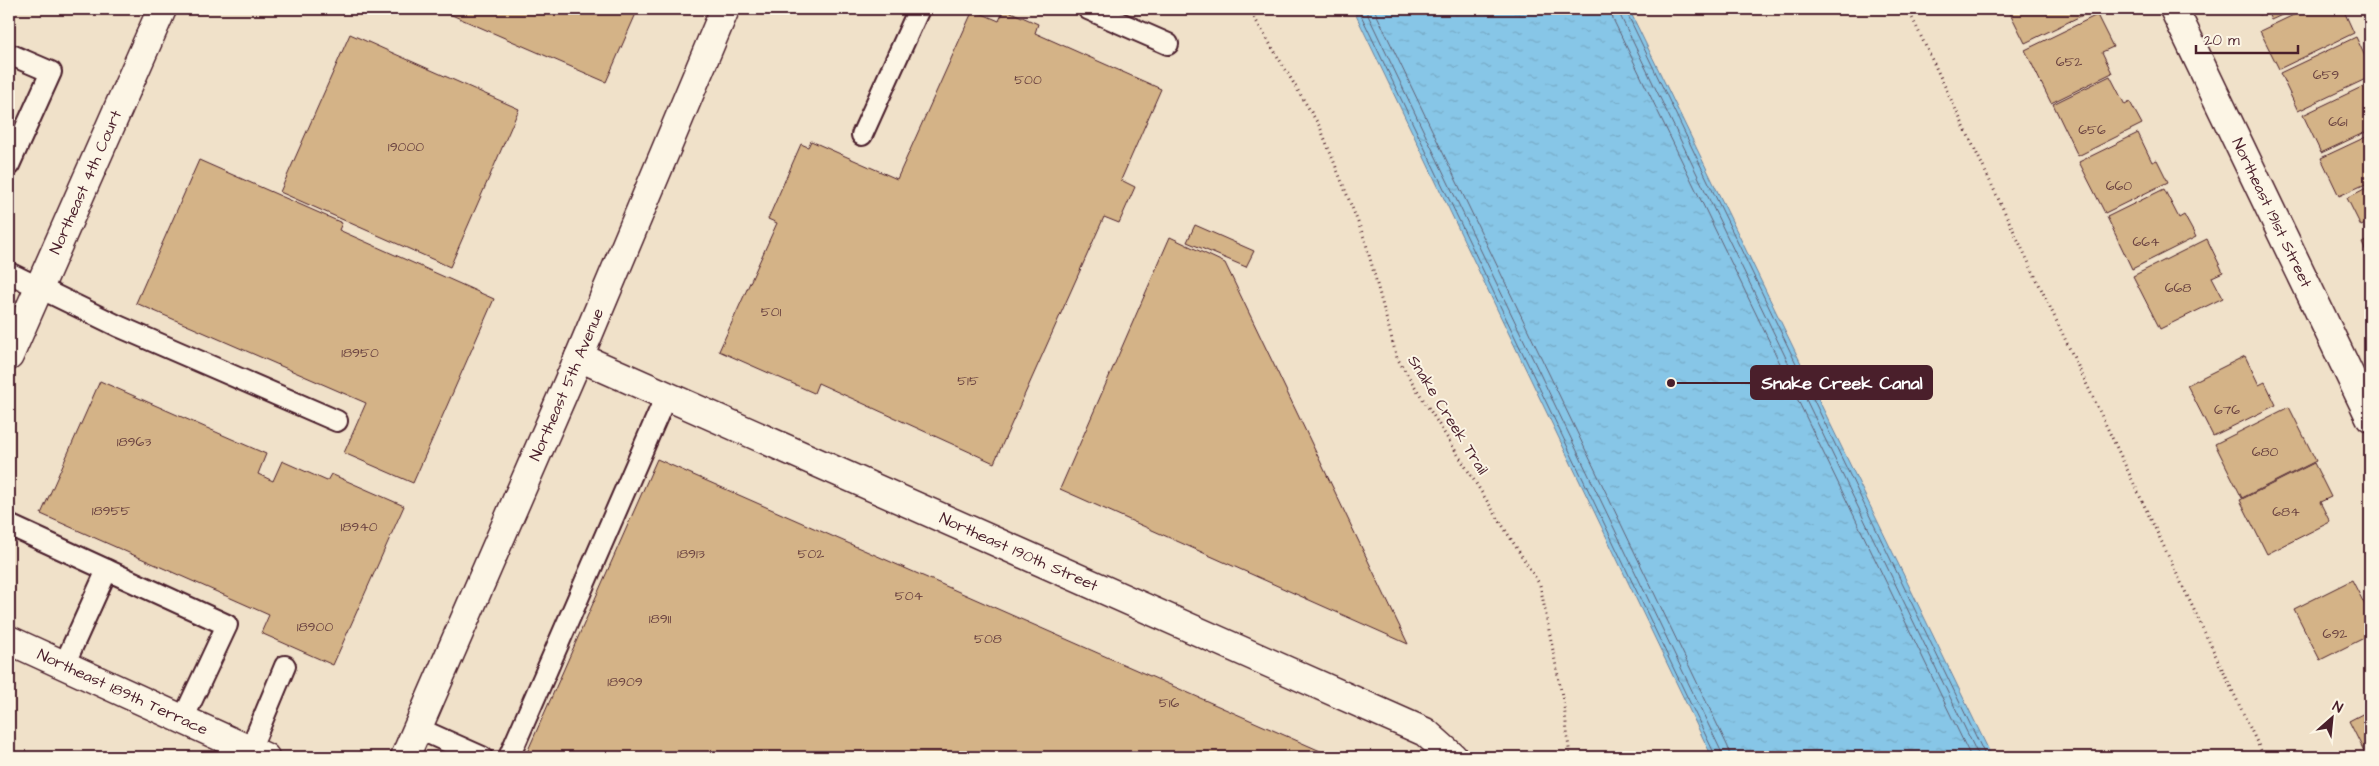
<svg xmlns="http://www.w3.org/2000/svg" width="2379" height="766" font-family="'Architects Daughter',sans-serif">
<defs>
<pattern id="water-ripples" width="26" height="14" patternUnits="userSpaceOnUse" patternTransform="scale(1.25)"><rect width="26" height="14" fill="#87c6e7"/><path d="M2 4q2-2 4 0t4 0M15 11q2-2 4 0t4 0" fill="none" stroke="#76aac6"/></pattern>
</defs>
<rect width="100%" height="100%" fill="#f0e1c9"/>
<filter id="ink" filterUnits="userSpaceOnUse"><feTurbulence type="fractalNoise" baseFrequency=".02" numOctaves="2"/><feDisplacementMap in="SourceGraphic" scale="10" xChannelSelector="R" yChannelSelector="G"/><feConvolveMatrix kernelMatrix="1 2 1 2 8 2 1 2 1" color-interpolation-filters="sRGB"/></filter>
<g filter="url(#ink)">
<path fill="url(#water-ripples)" stroke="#6f839c" d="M1353 9H1629L1992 757H1712Z"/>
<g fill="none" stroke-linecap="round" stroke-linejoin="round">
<g stroke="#626276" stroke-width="1">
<path d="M1358 9 1716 757"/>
<path d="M1365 9 1721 751 1722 757"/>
<path d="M1374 9 1728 747 1730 757"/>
<path d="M1611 9 1613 19 1971 757"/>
<path d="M1619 9 1620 15 1979 757"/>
<path d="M1625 9 1986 757"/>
</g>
</g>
<g fill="#d4b387" stroke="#4a1f2b">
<path d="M438 9H638L606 82Z"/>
<path d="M1004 9 1038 24 1035 33 1161 89 1121 180 1135 187 1119 223 1104 217 994 463 818 383 814 393 719 351 777 223 768 219 801 144 808 147 811 141 897 179 973 10 999 21Z"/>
<path d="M2008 9H2087L2089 12 2025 43Z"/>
<path d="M2256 9H2295L2271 20 2267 11 2259 15Z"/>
<path d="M2306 9H2343L2354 33 2279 69 2260 31Z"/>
<path d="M2097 15 2113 47 2102 52 2112 73 2051 103 2025 50Z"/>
<path d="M350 34 519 109 450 267 280 192Z"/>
<path d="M2356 37 2370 67V77L2298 111 2280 73Z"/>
<path d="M2110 76 2125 105 2130 102 2142 124 2078 156 2053 104Z"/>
<path d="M2370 83V130L2321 153 2303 115Z"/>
<path d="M2138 133 2152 162 2157 160 2168 182 2105 213 2079 162Z"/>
<path d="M2370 135V182L2339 196 2321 158Z"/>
<path d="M199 160 342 223 339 230 494 299 413 483 344 453 366 403 136 303Z"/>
<path d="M2370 186V227L2368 223 2361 226 2347 198Z"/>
<path d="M2164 189 2179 218 2184 215 2196 237 2132 269 2107 217Z"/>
<path d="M1195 225 1254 251 1246 267 1187 242Z"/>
<path d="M1170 237 1225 263 1408 644 1060 489Z"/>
<path d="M2207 239 2223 272 2212 277 2223 298 2160 329 2133 276Z"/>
<path d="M2370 239V260L2362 243Z"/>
<path d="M2245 356 2259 385 2265 382 2276 405 2213 436 2187 385Z"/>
<path d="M100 381 266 454 258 474 273 481 282 461 327 481 331 474 404 506 333 665 261 633 269 615 41 514Z"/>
<path d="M2289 407 2316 461 2242 498 2215 444Z"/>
<path d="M657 459 1334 757H525Z"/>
<path d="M2314 463 2331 497 2320 502 2330 522 2267 554 2240 500Z"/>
<path d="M2352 580 2367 609 2370 608V635L2320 660 2294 609Z"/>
<path d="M2370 710V757H2367L2349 721Z"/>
</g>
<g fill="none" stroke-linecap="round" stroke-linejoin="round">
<defs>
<g id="service">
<path d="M1088 9 1168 44"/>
<path d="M9 54 51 72 9 165"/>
<path d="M862 135 919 9"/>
<path d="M9 273 118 326 337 421"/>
<path d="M9 525 227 625 183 719"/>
<path d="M64 665 107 570"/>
<path d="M417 728 482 757"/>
<path d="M250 750 285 666"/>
<path d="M509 757 666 396"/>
</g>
<g id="minor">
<path id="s1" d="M2174 9 2370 417"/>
<path id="s2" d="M9 356 162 9"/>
<path id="s3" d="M579 357 1425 732 1453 757"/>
<path id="s4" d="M9 640 265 757"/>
</g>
<g id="tertiary">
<path id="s5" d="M405 757 579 357 725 9"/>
</g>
</defs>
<use href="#service" stroke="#4a1f2b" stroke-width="24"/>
<use href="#minor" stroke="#4a1f2b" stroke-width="31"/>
<use href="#tertiary" stroke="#4a1f2b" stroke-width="31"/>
<g stroke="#4a1f2b" stroke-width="3" stroke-dasharray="1 4" stroke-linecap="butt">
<path d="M1249 9 1320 127 1365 240 1397 358 1540 585 1564 706 1570 757"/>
<path d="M1908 9 2264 757"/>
</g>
<use href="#service" stroke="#fcf5e5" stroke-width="20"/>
<use href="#minor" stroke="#fcf5e5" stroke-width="28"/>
<use href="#tertiary" stroke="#fcf5e5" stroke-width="28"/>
</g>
</g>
<g text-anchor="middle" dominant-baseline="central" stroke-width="4" stroke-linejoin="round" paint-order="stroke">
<g font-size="14" fill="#6c4442">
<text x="2069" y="62">652</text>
<text x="2326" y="75">659</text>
<text x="1028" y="80">500</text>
<text x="2338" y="122">661</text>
<text x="2092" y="130">656</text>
<text x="406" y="147">19000</text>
<text x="2119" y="186">660</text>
<text x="2146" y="242">664</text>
<text x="2178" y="288">668</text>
<text x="771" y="312">501</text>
<text x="360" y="353">18950</text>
<text x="968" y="381">515</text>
<text x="2227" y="410">676</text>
<text x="134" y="442">18963</text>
<text x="2265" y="452">680</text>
<text x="111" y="511">18955</text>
<text x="2286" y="512">684</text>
<text x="359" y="527">18940</text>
<text x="691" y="554">18913</text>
<text x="811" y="554">502</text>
<text x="909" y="596">504</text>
<text x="660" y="619">18911</text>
<text x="315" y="627">18900</text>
<text x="2335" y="634">692</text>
<text x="988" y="639">508</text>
<text x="625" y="682">18909</text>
<text x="1169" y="703">516</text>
</g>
<g font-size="16" fill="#4a1f2b" stroke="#fcf5e5">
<text stroke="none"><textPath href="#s2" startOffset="190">Northeast 4th Court</textPath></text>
<text stroke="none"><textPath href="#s1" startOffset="226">Northeast 191st Street</textPath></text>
<text stroke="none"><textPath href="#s5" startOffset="406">Northeast 5th Avenue</textPath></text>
<text transform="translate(1448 415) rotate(58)">Snake Creek Trail</text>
<text stroke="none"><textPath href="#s3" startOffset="481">Northeast 190th Street</textPath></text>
<text stroke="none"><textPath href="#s4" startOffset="125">Northeast 189th Terrace</textPath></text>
</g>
</g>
<path fill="none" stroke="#4a1f2b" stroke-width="2" d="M1671 383L1751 383"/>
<circle fill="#4a1f2b" stroke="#fcf5e5" stroke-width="2" cx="1671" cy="383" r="5"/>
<rect fill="#4a1f2b" stroke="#4a1f2b" stroke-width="2" x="1751" y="366" width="181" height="33" rx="5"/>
<g font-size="18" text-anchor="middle" font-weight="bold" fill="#fff">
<text x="1842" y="389">Snake Creek Canal</text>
</g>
<rect width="2379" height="766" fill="none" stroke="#fcf5e5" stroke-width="30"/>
<rect x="15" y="15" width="2349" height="736" fill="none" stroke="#4a1f2b" stroke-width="2" filter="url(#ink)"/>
<g transform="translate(2332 718) rotate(27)" stroke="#fcf5e5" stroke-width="4" paint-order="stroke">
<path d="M0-4L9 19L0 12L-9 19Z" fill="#4a1f2b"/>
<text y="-8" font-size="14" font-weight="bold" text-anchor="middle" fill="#4a1f2b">N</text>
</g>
<path d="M2196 45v8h102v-8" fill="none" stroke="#4a1f2b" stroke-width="2.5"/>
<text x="2204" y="45" font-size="15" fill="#4a1f2b" stroke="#fcf5e5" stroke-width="4" paint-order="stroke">20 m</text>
</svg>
